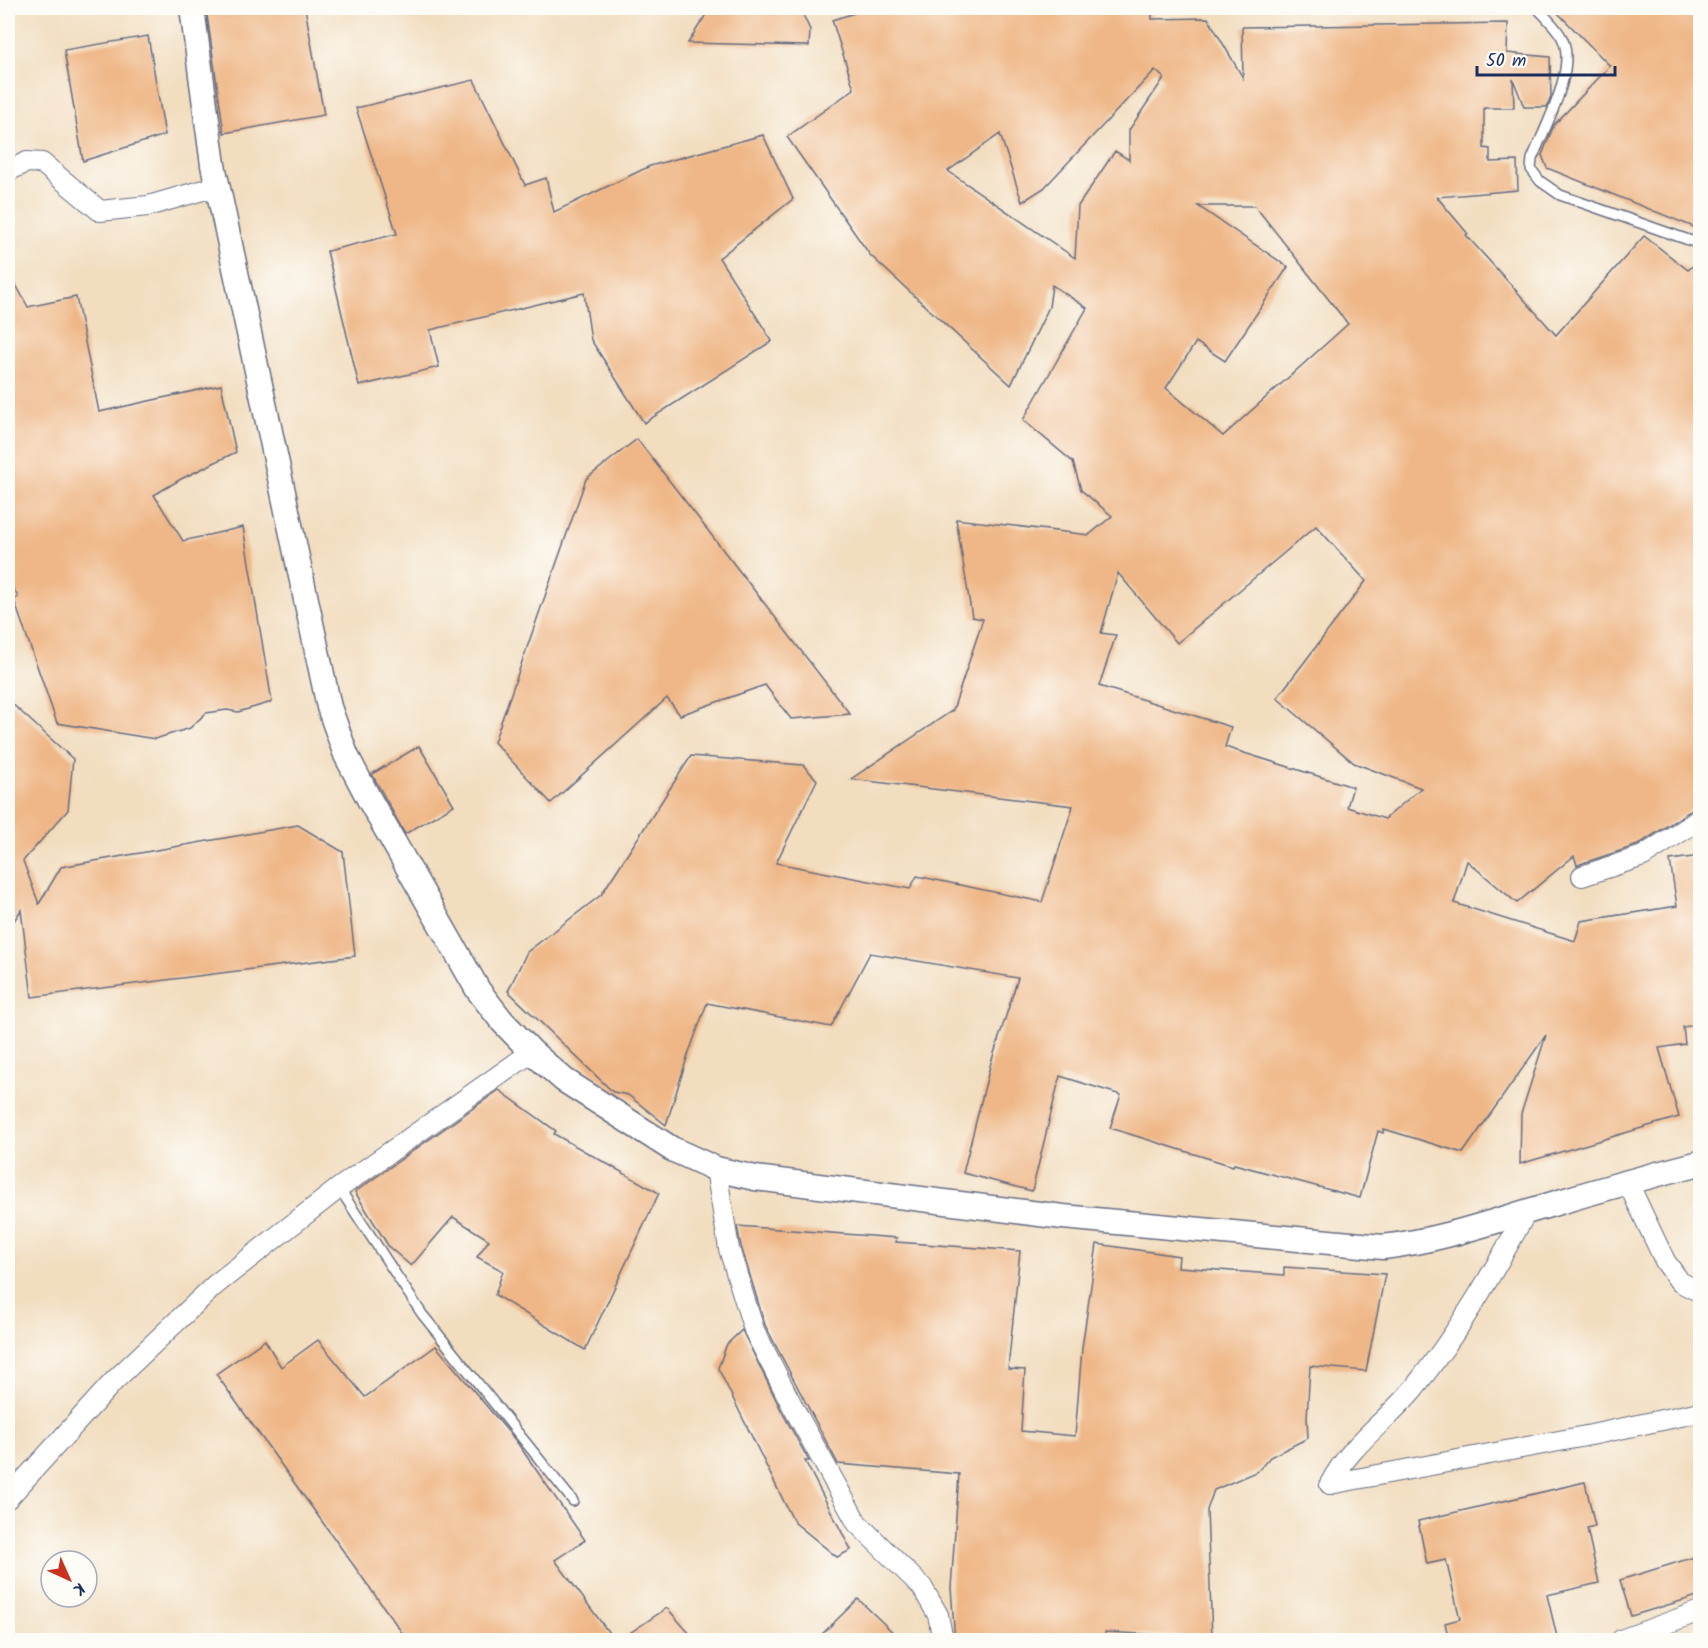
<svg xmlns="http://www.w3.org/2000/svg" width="1708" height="1648" font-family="Kalam,sans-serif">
<rect width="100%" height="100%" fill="#fdfcf7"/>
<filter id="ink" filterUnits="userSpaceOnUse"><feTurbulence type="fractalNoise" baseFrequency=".0167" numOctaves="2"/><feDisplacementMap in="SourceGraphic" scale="12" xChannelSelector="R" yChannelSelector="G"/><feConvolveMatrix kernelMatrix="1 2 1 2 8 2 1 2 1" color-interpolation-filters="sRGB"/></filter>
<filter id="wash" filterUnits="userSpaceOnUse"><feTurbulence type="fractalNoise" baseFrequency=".008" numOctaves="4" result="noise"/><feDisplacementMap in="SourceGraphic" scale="24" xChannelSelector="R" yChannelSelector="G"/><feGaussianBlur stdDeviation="1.35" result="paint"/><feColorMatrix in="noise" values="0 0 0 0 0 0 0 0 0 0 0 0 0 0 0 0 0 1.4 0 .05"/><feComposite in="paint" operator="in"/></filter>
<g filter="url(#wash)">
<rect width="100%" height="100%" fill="#f2ddbf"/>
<g id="blocks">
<g fill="#efb787" fill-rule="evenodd">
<path d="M206 8H305L324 115 224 133Z"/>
<path d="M710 8H800L810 30 809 46 688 43Z"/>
<path d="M871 8H1152V19L1208 18 1243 78 1242 27 1508 23 1507 53 1550 57 1551 97 1547 107H1524L1513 79 1514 108H1484V148L1490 149V162L1517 161 1518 190 1437 197 1468 234 1466 235 1556 335 1644 236 1688 270 1701 259V807L1693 809 1638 845 1577 865 1574 856 1517 903 1467 861 1454 903 1575 941 1581 921 1677 906 1670 860 1701 856V1024L1683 1027 1685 1044 1659 1048 1679 1117 1520 1164 1521 1114 1546 1035 1463 1153 1384 1129 1383 1133 1378 1131 1360 1198 1234 1164 1233 1166 1110 1128 1121 1095 1060 1076 1032 1191 963 1173 990 1066 1018 978 870 953 831 1027 707 1003 688 1055 666 1125 628 1095 613 1092 508 991 527 952 601 895 691 756 803 765 817 780 776 863 910 889 917 876 1042 902 1073 806 851 779 953 710 983 619 972 617 956 519 1089 535 1112 516 1081 490 1073 462 1023 420 1087 308 1052 285 1049 307 1011 385 870 255 787 137 854 89 832 20ZM1155 70 1164 78 1129 130V160L1115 151 1078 206 1075 258 948 171 1000 134 1022 202 1044 188ZM1198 206H1255L1348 324 1223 436 1166 388 1196 342 1225 361 1288 267ZM1316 526 1366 581 1277 698 1354 763 1421 788 1385 819 1347 807 1353 787 1225 747 1231 727 1099 686 1116 635 1101 633 1118 573 1177 643Z"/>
<path d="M1553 8H1701V230L1547 168 1542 155 1554 125 1610 66Z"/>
<path d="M148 36 165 135 83 161 64 50Z"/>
<path d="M474 80 525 185 546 178 554 212 650 166 763 135 793 199 719 258 772 341 644 423 591 340 584 293 430 330 439 367 359 386 327 251 397 234 356 108Z"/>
<path d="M8 270 28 307 76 297 99 412 221 385 236 452 181 479 154 495 183 541 243 527 272 702 238 712 227 710 206 713 190 728 155 739 57 723 14 600 18 597 8 579Z"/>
<path d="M637 439 850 714 791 719 765 685 680 715 667 698 551 803 494 742 586 479Z"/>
<path d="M8 700 73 759 68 810 23 861 39 904 61 867 298 825 343 852 355 956 32 997 21 910 8 930Z"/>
<path d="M419 746 454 805 405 834 372 774Z"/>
<path d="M499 1090 556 1131 554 1134 659 1193 585 1350 495 1295 503 1271 477 1257 489 1240 453 1217 411 1266 389 1247 355 1192Z"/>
<path d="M737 1226 897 1238 896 1242 1020 1251 1008 1369 1025 1370 1021 1431 1075 1436 1082 1348 1097 1244 1179 1256 1178 1267 1284 1275V1267L1385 1274 1366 1371 1310 1366 1307 1418 1308 1438 1270 1457 1258 1471 1214 1490 1207 1510 1212 1638 1105 1632V1641H955L951 1588 959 1474 838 1464 765 1325 741 1246Z"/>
<path d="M742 1330 782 1412 809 1461H805L851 1550 837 1557 794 1522 718 1368 727 1344Z"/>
<path d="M265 1340 281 1367 318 1340 365 1397 436 1346 516 1441 585 1540 555 1560 615 1641H408L216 1374Z"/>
<path d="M1585 1482 1595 1526 1587 1528 1599 1583 1547 1595 1558 1641H1449L1445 1623 1460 1619 1446 1560 1427 1564 1418 1521Z"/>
<path d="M1701 1555V1595L1631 1616 1620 1580Z"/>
<path d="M858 1599 902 1641H815Z"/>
<path d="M667 1608 696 1641H618Z"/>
</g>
</g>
</g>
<g filter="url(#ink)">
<use href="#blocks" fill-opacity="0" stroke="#666c80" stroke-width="1.5"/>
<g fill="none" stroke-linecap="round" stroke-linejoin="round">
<defs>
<g id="service">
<path d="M1537 8C1545 16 1555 26 1561 36 1579 66 1544 129 1532 159L1531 169 1540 181 1560 195 1700 244"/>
<path d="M339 1188 422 1314 573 1501"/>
</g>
<g id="minor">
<path d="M8 171 27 162 42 163 100 211 148 206 217 186"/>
<path d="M1582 876 1643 856 1700 819"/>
<path d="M716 1169 729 1249 754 1330 793 1407 857 1523 922 1587 938 1615 943 1640"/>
<path d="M1627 1181 1665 1261 1680 1282 1696 1290 1700 1288"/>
<path d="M1330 1484 1591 1435 1700 1412"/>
<path d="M1330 1484C1351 1443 1386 1422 1414 1388 1459 1332 1492 1274 1527 1211"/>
<path d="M8 1498 114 1381 215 1285 339 1188 532 1052"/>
<path d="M1621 1640 1700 1611"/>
</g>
<path id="tertiary" d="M192 8 213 165 329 707 346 755 369 799 478 990 502 1021 532 1052 564 1080 672 1149 716 1169 755 1178 1063 1217 1383 1247C1441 1240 1491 1222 1546 1206 1598 1190 1649 1176 1700 1163"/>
</defs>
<use href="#service" stroke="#666c80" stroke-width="12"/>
<use href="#minor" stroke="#666c80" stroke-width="22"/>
<use href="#tertiary" stroke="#666c80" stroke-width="27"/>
<use href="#service" stroke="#fff" stroke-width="9"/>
<use href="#minor" stroke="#fff" stroke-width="20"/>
<use href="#tertiary" stroke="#fff" stroke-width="24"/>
</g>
</g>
<rect width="1708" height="1648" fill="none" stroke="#fdfcf7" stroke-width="30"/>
<g transform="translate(69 1579) rotate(135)"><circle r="28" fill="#fdfcf7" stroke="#a3aaba" stroke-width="1.5"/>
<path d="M0-4.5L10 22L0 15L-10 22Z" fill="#c8321e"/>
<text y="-9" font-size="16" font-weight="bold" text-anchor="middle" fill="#1b2f5e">K</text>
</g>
<path d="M1477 66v9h138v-9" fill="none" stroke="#1b2f5e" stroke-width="3"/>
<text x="1486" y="66" font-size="18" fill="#1b2f5e" stroke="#fdfcf7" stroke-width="4.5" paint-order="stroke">50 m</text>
</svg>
